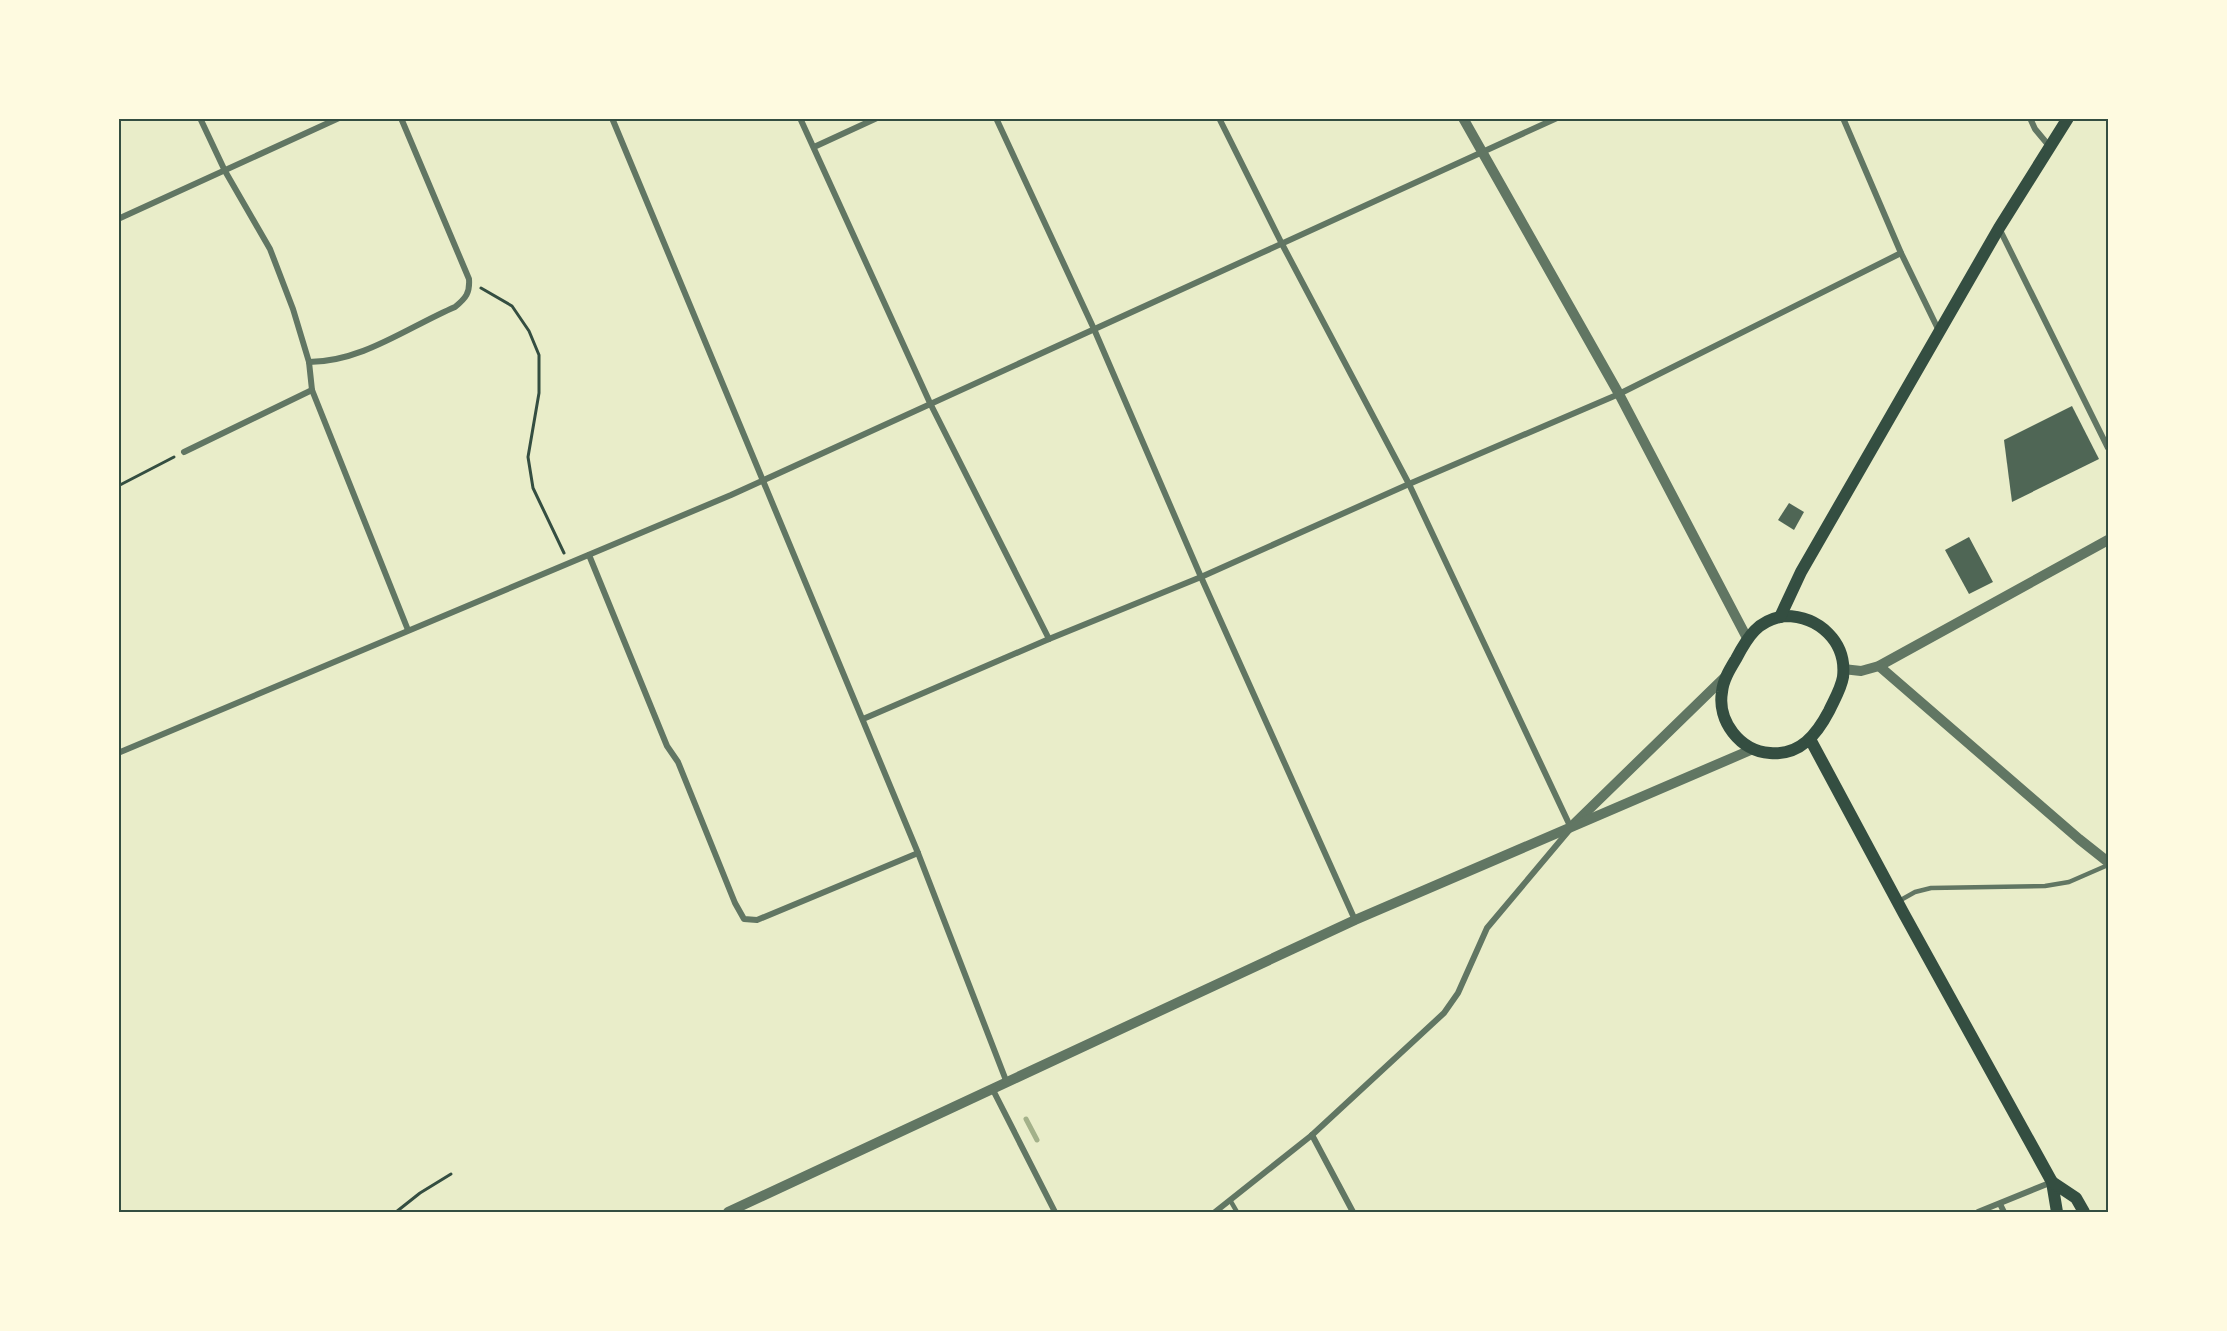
<svg xmlns="http://www.w3.org/2000/svg" width="2227" height="1331" font-family="'PT Sans',sans-serif">
<rect width="100%" height="100%" fill="#e9edc9"/>
<g fill="none" stroke-linecap="round" stroke-linejoin="round">
<path stroke="#a3b18a" stroke-width="5" d="M1026 1119 1037 1140"/>
</g>
<g fill="#4f6655">
<path d="M2072 406 2099 459 2012 502 2004 440Z"/>
<path d="M1789 503 1804 512 1794 530 1778 520Z"/>
<path d="M1969 537 1993 582 1969 594 1945 550Z"/>
</g>
<g fill="none" stroke-linecap="round" stroke-linejoin="round">
<g stroke="#344e41" stroke-width="3">
<path d="M481 288 512 306 529 331 539 355V393L528 457 533 488 564 553"/>
<path d="M118 486 174 457"/>
<path d="M396 1212 420 1193 451 1174"/>
</g>
<g stroke="#617663" stroke-width="4.5">
<path d="M1899 901 1915 892 1931 888 2045 886 2069 882 2108 865"/>
<path d="M1230 1200 1237 1212"/>
</g>
<g stroke="#617663" stroke-width="6">
<path d="M200 118 225 171 270 249 293 309 309 362 312 390 408 630"/>
<path d="M612 118 918 853 1007 1083"/>
<path d="M800 118 930 403 1049 639"/>
<path d="M996 118 1094 329 1201 577 1355 920"/>
<path d="M1843 118 1901 253 1939 331"/>
<path d="M2030 118 2035 129 2050 147"/>
<path d="M814 147 877 118"/>
<path d="M118 219 339 118"/>
<path d="M1999 228 2108 448"/>
<path d="M309 362C362 362 408 327 455 307 466 298 470 293 469 279L401 118"/>
<path d="M184 452 312 390"/>
<path d="M589 555 667 746 678 762 735 903 744 919 757 920 918 853"/>
<path d="M863 719 1049 639 1201 577 1409 484 1619 394 1901 253"/>
<path d="M118 753 731 495 1557 118"/>
<path d="M993 1090 1055 1212"/>
<path d="M1312 1135 1353 1212"/>
<path d="M2000 1204 2004 1212"/>
<path d="M1215 1212 1312 1135 1444 1013 1458 993 1487 928 1571 828 1409 484 1282 244 1219 118"/>
<path d="M1978 1212 2052 1182"/>
</g>
<g stroke="#617663" stroke-width="10">
<path d="M1463 118 1619 394 1747 638"/>
<path d="M1879 666 2079 839 2108 862"/>
<path d="M1843 669 1861 671 1879 666 2108 540"/>
<path d="M1575 823 1727 675"/>
<path d="M728 1212 1355 920 1753 749"/>
</g>
<g stroke="#344e41" stroke-width="12">
<path d="M1785 616C1819 616 1847 642 1843 677 1841 689 1834 700 1829 711 1817 734 1800 756 1770 753 1740 751 1717 721 1722 692 1723 680 1730 669 1736 659 1748 636 1758 620 1785 616Z"/>
<path d="M1780 617 1801 572 1999 228 2068 118"/>
<path d="M1810 739 1904 914 2052 1182 2057 1212"/>
<path d="M2052 1182 2076 1198 2084 1212"/>
</g>
</g>
<rect width="2227" height="1331" fill="none" stroke="#fefae0" stroke-width="240"/>
<rect x="120" y="120" width="1987" height="1091" fill="none" stroke="#344e41" stroke-width="2"/>
</svg>
